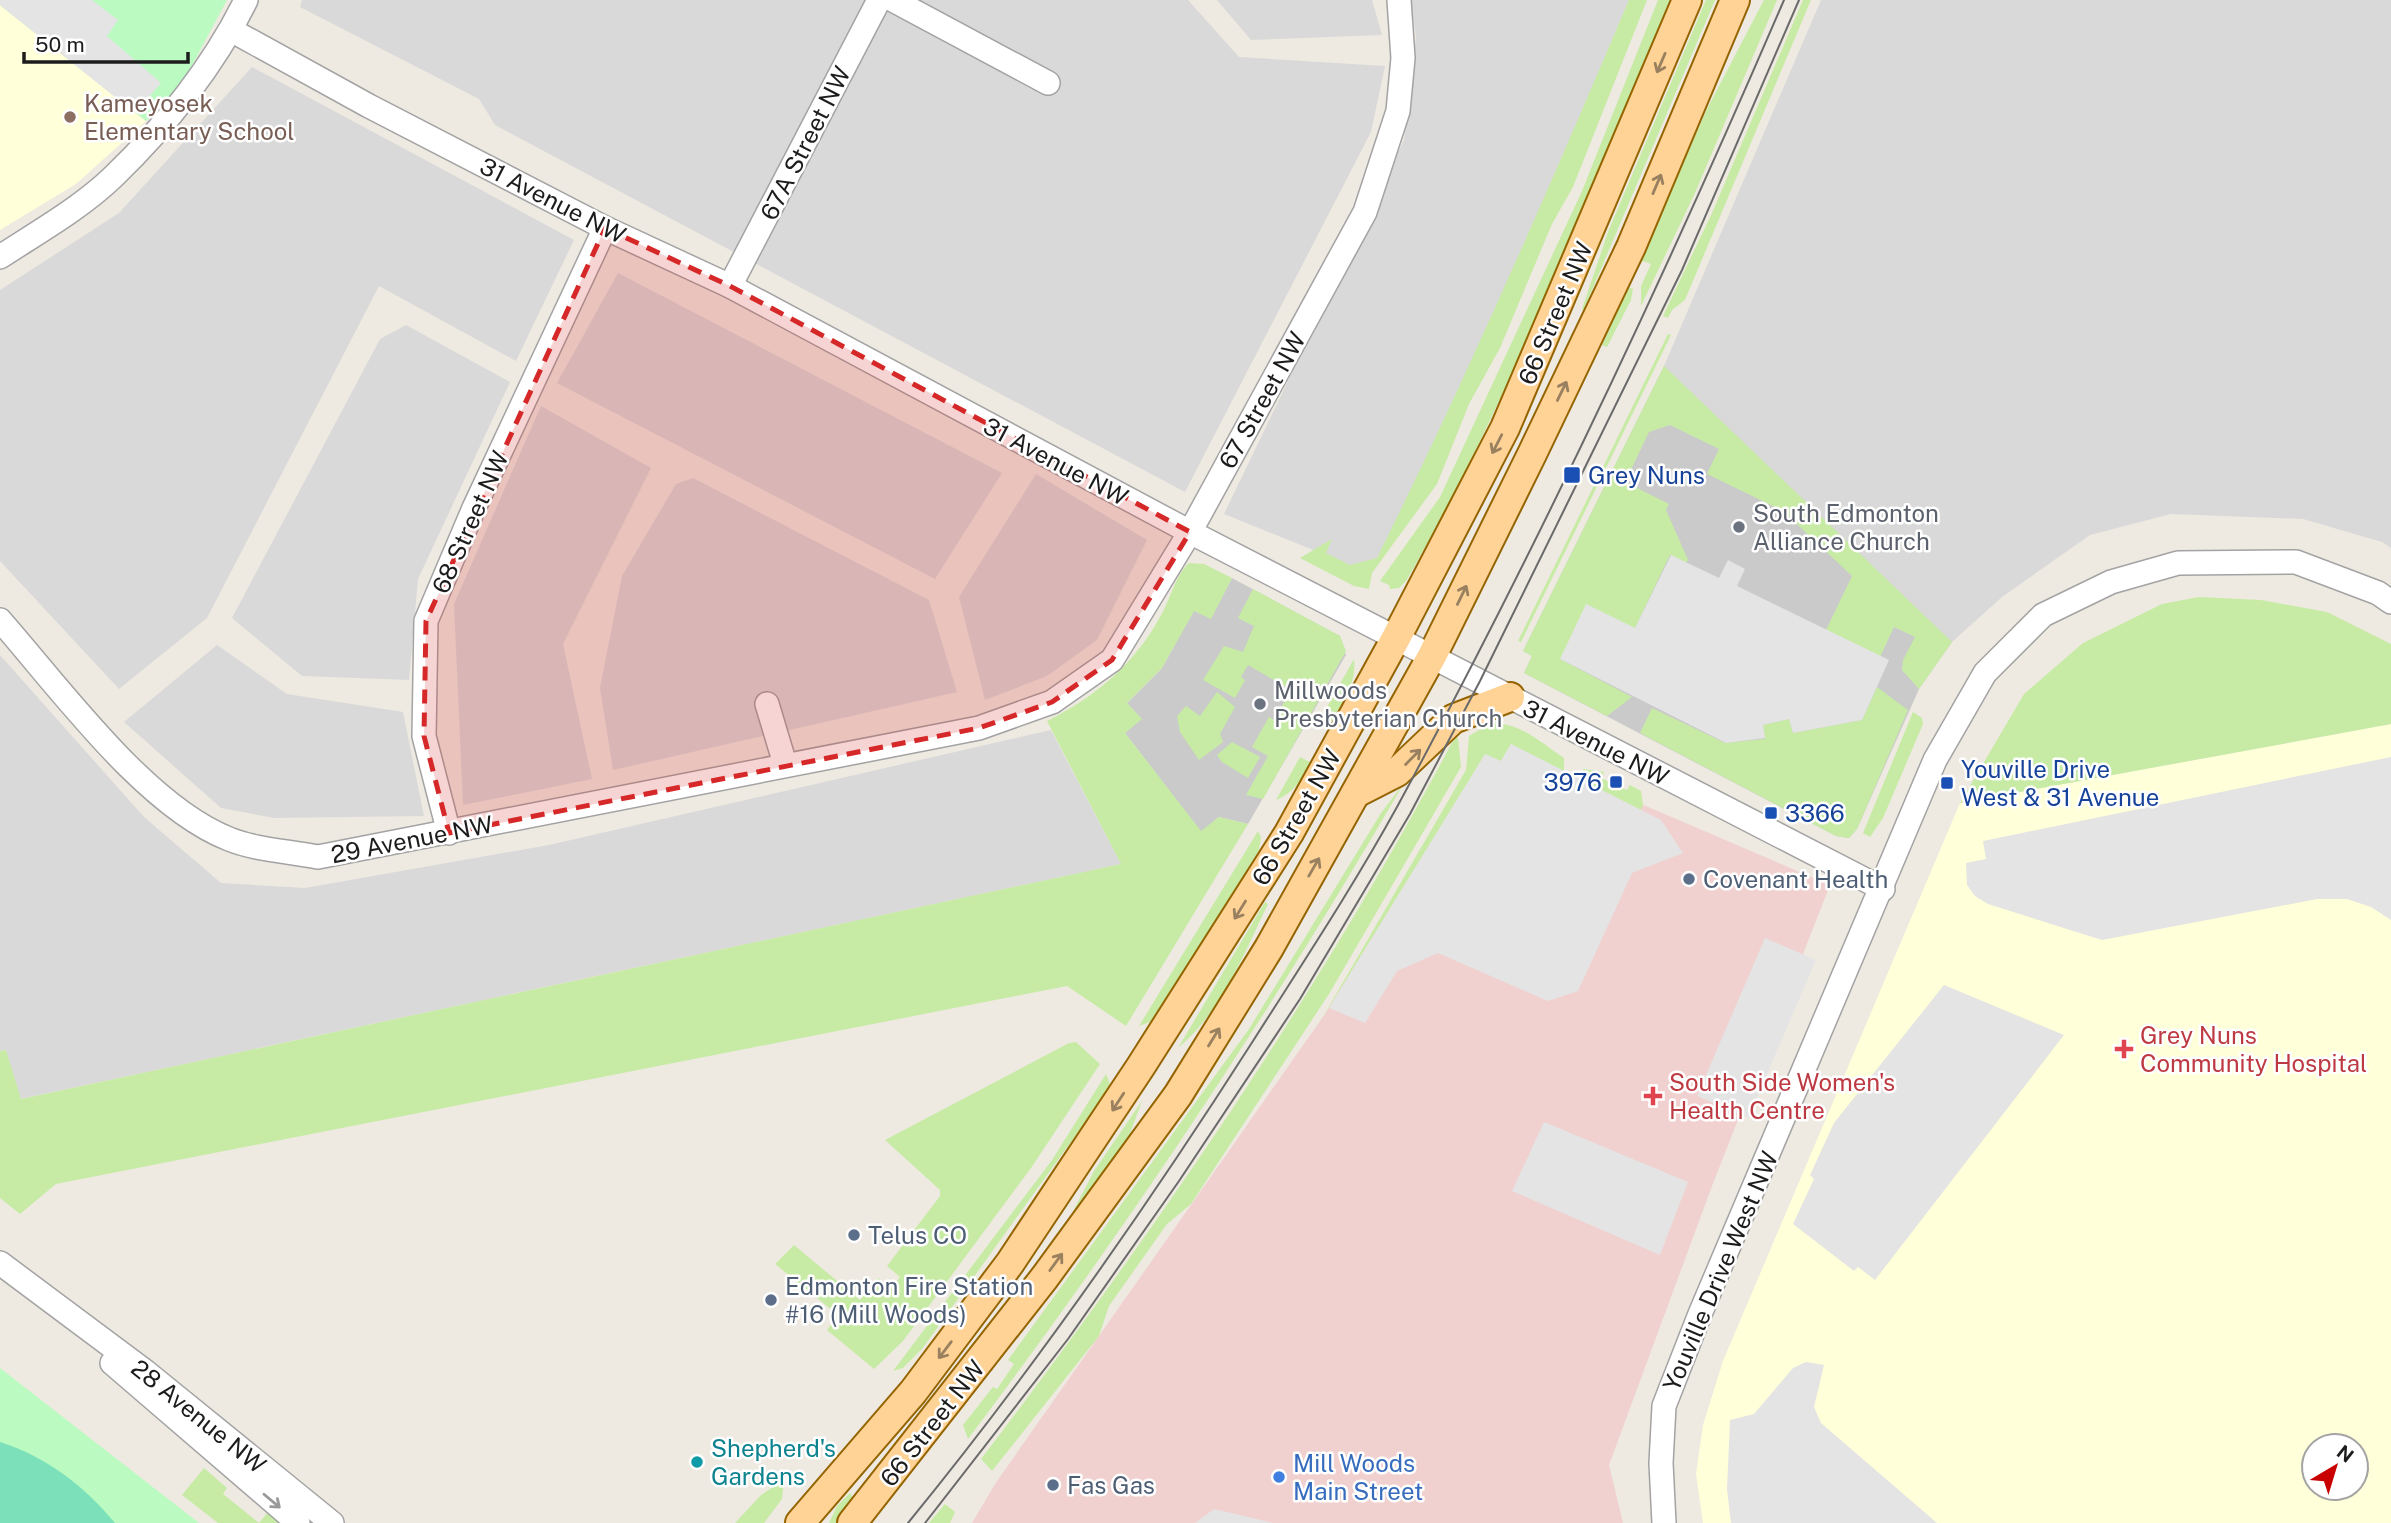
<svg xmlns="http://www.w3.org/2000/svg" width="2391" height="1523" font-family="'Public Sans',sans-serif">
<rect width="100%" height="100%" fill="#eeeae1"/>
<g fill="#dad9d9">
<path d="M302 0H1188L1239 57 1385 66 1371 132 1185 492 495 125 479 99 300 7Z"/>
<path d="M1217 0H1372L1382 35 1251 40Z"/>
<path d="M1410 0H1629L1539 214 1447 417 1377 559 1350 565 1224 514 1404 140 1416 37Z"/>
<path d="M1821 0H2391V548L2382 542 2303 519 2171 514 2090 535 2002 597 1952 642 1664 366Z"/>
<path d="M252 67 574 240 516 361 379 286 207 618 119 689 0 561V290L119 213Z"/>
<path d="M618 273 1002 473 935 579 557 383Z"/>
<path d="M406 325 510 382 418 579 409 680 302 676 232 618 380 339Z"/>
<path d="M541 406 651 468 563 644 592 779 463 805 454 604Z"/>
<path d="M1036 474 1147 540 1097 640 1047 676 985 700 959 597Z"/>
<path d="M693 478 929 600 957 692 613 770 600 688 622 576 676 484Z"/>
<path d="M217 645 287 694 403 712 424 816 274 818 221 808 124 722Z"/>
<path d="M0 655 144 817 221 883 305 888 549 845 1051 730 1121 864 20 1099 6 1050 0 1051Z"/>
</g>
<path fill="#f0d1cf" d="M1485 754 1562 770 1830 885 1712 1186 1609 1465 1623 1523H972L995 1484 1325 1014Z"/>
<g fill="#ffffd9" fill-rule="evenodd">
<path d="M0 5 146 121 76 184 0 230Z"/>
<path d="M2391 724V1523H1703L1696 1474 1703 1425 1723 1361 1960 803ZM2314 1446H2356V1488H2314Z"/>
</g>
<g fill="#cacaca">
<path d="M1664 366 1952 642 1919 689 1857 829 1849 838 1836 836 1524 673 1532 656 1523 651Z"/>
<path d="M1232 578 1340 636 1346 655 1248 824 1219 817 1201 832 1125 733 1141 719 1127 703 1162 668 1194 610 1211 618Z"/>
</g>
<g fill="#c7eba5">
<path d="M1629 0H1647L1573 187 1552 224 1500 348 1469 404 1437 484 1372 573 1369 589 1354 586 1300 558 1332 539 1326 553 1350 565 1377 558C1468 375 1549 188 1629 0Z"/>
<path d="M1658 0H1670C1587 194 1512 398 1406 581L1399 588 1390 589 1389 585 1380 581 1440 497 1582 191Z"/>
<path d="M1706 0H1715L1584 309H1582L1608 232Z"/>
<path d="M1764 0H1777L1695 193 1641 306V286L1651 264 1640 260 1707 109Z"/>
<path d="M1803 0H1811L1685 300 1672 310 1668 318 1663 316 1712 213Z"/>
<path d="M1628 287 1633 289 1631 300 1607 347 1602 345Z"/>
<path d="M1668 334 1671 335 1521 642 1518 641Z"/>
<path d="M1664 366 1952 642 1919 689 1902 670 1903 660 1915 637 1894 627 1880 657 1826 630 1852 576 1783 511 1707 474 1719 449 1670 425 1649 432 1625 482 1669 504 1666 510 1688 560 1686 563 1670 555 1635 628 1560 659 1632 697 1607 716 1524 673 1532 656 1523 651Z"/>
<path d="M1189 563 1204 564 1232 578 1211 619 1194 611 1162 668 1127 703 1142 719 1125 733 1201 831 1219 817 1248 824 1126 1026 1067 986 56 1184 20 1214 0 1198V1051L6 1050 21 1099 1121 864 1047 721C1095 697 1135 664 1161 615 1170 600 1176 574 1189 563Z"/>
<path d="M1253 589 1340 636 1346 651 1263 799 1246 795 1268 756 1252 747 1269 717 1274 720 1291 690 1248 665 1241 677 1245 680 1235 698 1203 680 1224 646 1243 652 1254 626 1238 618Z"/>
<path d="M2199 597 2261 600 2327 612 2391 644V724L1960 803 2024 694 2083 643 2162 604Z"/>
<path d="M1354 659C1357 683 1343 701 1332 721L1322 716Z"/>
<path d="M1877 687 1908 710 1857 829 1849 838 1836 836 1640 733 1652 708 1725 743 1765 739 1763 725 1789 719 1793 733 1862 720Z"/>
<path d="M1217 692 1235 707 1220 734 1223 742 1199 760 1180 732 1177 716 1186 706 1200 716Z"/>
<path d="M1913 712 1922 718 1923 724 1883 818 1870 837 1863 833Z"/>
<path d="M1498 723C1526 727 1541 743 1564 758V784L1511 744 1501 761 1485 755 1320 1022 1466 770 1469 736 1489 724Z"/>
<path d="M1455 737 1458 738 1461 767 1329 994 1191 1204 1167 1224 1109 1306 1099 1336 992 1471 981 1459C1156 1230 1320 992 1455 737Z"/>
<path d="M1232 742 1260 757 1248 778 1222 762 1217 755Z"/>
<path d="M1300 757 1310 762C1301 780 1295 792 1276 800Z"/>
<path d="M1583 769 1604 772 1601 778 1627 790 1630 785 1641 791 1643 805 1635 822 1582 796Z"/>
<path d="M1404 783C1272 1011 1127 1228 968 1439L963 1425 993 1387 997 1389 1014 1364 1008 1360 1249 1029 1381 813Z"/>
<path d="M1258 831 1261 837 1259 850 1170 997 1155 1020 1139 1026Z"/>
<path d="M1265 902 1268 904C1244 954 1221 1012 1178 1048Z"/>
<path d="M1076 1042 1100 1064 1031 1168 903 1341 874 1369 827 1330 838 1315 775 1264 794 1245 860 1300 878 1278 892 1288 900 1277 887 1266 940 1196V1190L885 1140 1069 1043Z"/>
<path d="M1106 1074 1110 1084 1104 1096 922 1349 903 1368 893 1371 1052 1160Z"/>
<path d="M1142 1101 1125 1147 1068 1221 1094 1171Z"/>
<path d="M204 1468 227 1488 223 1494 259 1523 268 1512 281 1523H218L182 1495Z"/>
<path d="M784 1480 782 1499 764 1523H735L761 1495Z"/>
<path d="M850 1493 853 1498 838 1523H829L837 1506Z"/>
<path d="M945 1504 955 1512 950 1523H929Z"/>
</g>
<g fill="#bbfbc1">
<path d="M0 0H227L181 86 146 121 0 5Z"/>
<path d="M0 1368 199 1523H0Z"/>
</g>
<path fill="#7ce1ba" d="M0 1442C47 1457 84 1486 115 1523H0Z"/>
<g fill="#e4e4e4">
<path d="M0 0H92L118 20 107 36 161 83 135 113 0 5Z"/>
<path d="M1671 555 1719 578 1728 560 1745 569 1737 586 1889 660 1862 720 1793 733 1789 719 1763 725 1765 738 1726 743 1560 659 1586 604 1635 628Z"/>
<path d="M1511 744 1661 820 1683 853 1632 873 1578 991 1548 1001 1438 953 1397 971 1365 1023 1329 1008 1485 754 1501 761Z"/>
<path d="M2391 757V920L2371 907 2347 899H2317L2102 940 1988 904 1975 896 1967 885 1966 863 1986 859 1983 841Z"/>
<path d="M1765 938 1816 960 1748 1118 1697 1096Z"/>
<path d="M1944 985 2064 1035 1875 1280 1858 1267 1854 1271 1793 1224 1814 1179 1810 1175 1834 1123Z"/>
<path d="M1544 1122 1688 1182 1660 1255 1512 1191Z"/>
<path d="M1806 1362 1824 1365 1814 1407 1821 1423 1937 1523H1731L1727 1489 1730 1420 1754 1414 1793 1368Z"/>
<path d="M1214 1509 1273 1523H1195Z"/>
</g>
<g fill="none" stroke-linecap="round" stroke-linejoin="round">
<defs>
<g id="minor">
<path d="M893 0 1048 83"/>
<path d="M231 30 369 106 605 228 730 286 1190 532 1883 889"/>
<path d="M0 257C38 232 81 208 114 176 165 127 215 64 246 0"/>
<path d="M730 286 879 0"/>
<path d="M0 620C60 688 145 806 229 839 256 850 289 851 318 857L979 728 1052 702 1112 660 1190 532 1365 212 1398 111 1403 58 1399 0"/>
<path d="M767 704 785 764"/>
<path d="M449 833 424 736 426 621 474 508 605 228"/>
<path d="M0 1263 146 1372 332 1523"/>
<path d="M112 1363 298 1523"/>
<path d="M1664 1523 1661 1463 1664 1406 1700 1314 1935 760 1985 673 2043 615 2111 582 2178 563 2296 562 2378 593 2391 602"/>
</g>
<g id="major">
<path d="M1356 793 1397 772 1453 719 1510 697"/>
<path d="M800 1523 913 1392 1010 1263 1141 1066 1289 833 1396 638 1505 428 1687 0"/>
<path d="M852 1523 1045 1277 1178 1095 1269 948 1432 656 1532 454 1631 247 1735 0"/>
</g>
</defs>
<use href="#minor" stroke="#a3a3a3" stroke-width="26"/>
<use href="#major" stroke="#946400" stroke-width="32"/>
<use href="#minor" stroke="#fff" stroke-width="23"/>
<use href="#major" stroke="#ffd296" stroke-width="28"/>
<g stroke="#6a6a6a" stroke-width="2">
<path d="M908 1523C1033 1370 1147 1207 1253 1041 1302 964 1353 887 1397 807 1539 545 1666 274 1784 0"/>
<path d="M925 1523 1068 1339 1179 1181 1300 999 1410 814 1480 681 1682 270 1799 0"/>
</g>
</g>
<defs><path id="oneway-shaft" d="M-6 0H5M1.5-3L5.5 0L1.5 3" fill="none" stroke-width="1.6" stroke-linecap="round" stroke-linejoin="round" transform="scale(1.75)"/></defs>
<g stroke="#99805f">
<use href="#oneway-shaft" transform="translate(1661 63) rotate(113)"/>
<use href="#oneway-shaft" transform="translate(1657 184) rotate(-67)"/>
<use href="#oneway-shaft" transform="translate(1562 391) rotate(-64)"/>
<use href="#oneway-shaft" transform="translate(1497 444) rotate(117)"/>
<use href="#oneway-shaft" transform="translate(1462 595) rotate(-64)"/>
<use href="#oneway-shaft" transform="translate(1413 757) rotate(-45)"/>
<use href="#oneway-shaft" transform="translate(1314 867) rotate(-60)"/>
<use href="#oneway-shaft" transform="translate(1240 910) rotate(122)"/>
<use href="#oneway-shaft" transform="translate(1214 1037) rotate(-58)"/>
<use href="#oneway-shaft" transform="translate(1118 1102) rotate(123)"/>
<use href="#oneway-shaft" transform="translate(1056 1262) rotate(-54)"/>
<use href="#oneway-shaft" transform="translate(945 1350) rotate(127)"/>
</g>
<use stroke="#999" href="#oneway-shaft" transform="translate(272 1501) rotate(40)"/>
<path fill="#d62828" fill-opacity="0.2" stroke="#d62828" stroke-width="5" stroke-dasharray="14 9" stroke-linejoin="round" d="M605 228 730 286 1190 532 1112 660 1052 702 979 728 449 833 424 736 426 621Z"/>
<circle fill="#8d6e63" stroke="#fff" stroke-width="2.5" cx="70" cy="117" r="7"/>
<g fill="#1a4fb4" stroke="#fff" stroke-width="2.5">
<rect x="1563" y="466" width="18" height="18" rx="3.5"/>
<rect x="1609" y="775" width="14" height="14" rx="3.5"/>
<rect x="1940" y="776" width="14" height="14" rx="3.5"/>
<rect x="1764" y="806" width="14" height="14" rx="3.5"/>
</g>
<g fill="#6b7280" stroke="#fff" stroke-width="2.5">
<circle cx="1739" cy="527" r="7"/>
<circle cx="1260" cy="704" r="7"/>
</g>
<g fill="#5c6f8a" stroke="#fff" stroke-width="2.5">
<circle cx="1689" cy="879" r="7"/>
<circle cx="854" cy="1235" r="7"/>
<circle cx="771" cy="1300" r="7"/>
<circle cx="1053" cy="1485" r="7"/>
</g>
<g fill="#e0444e" stroke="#fff" stroke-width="2.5">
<path d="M2120.5 1038.5h7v7h7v7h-7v7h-7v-7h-7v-7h7z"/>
<path d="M1649.5 1085.5h7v7h7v7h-7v7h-7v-7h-7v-7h7z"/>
</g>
<circle fill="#0f9aa8" stroke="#fff" stroke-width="2.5" cx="697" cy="1462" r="7"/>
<circle fill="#3f7fe0" stroke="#fff" stroke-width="2.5" cx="1279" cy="1477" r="7"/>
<g text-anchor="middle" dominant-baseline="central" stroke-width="5" stroke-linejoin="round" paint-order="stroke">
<g font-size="24" fill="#785e54" stroke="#fff" text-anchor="start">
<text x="84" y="103">Kameyosek<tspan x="84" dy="28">Elementary School</tspan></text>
</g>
<g font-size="24" fill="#1c1c1c" stroke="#fff">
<text transform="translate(805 143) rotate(-63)">67A Street NW</text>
<text transform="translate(553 200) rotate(27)">31 Avenue NW</text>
<text transform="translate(1555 313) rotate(-67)">66 Street NW</text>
<text transform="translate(1262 400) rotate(-61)">67 Street NW</text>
<text transform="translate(1056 461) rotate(28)">31 Avenue NW</text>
<text transform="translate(470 522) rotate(-66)">68 Street NW</text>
<text transform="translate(1596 742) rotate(27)">31 Avenue NW</text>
<text transform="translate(1296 817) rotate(-60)">66 Street NW</text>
<text transform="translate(412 839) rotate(-11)">29 Avenue NW</text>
<text transform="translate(1720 1271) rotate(-67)">Youville Drive West NW</text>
<text transform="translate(199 1416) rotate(39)">28 Avenue NW</text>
<text transform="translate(932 1423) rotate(-52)">66 Street NW</text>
</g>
<g font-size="24" fill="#164399" stroke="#fff" text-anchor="start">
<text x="1588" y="475">Grey Nuns</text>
<text x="1961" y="769">Youville Drive<tspan x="1961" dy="28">West &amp; 31 Avenue</tspan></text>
<text x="1602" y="782" text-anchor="end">3976</text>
<text x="1785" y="813">3366</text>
</g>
<g font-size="24" fill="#5b616d" stroke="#fff" text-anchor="start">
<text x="1753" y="513">South Edmonton<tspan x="1753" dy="28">Alliance Church</tspan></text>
<text x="1274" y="690">Millwoods<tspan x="1274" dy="28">Presbyterian Church</tspan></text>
</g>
<g font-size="24" fill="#4e5e75" stroke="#fff" text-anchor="start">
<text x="1703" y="879">Covenant Health</text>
<text x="868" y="1235">Telus CO</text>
<text x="785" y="1286">Edmonton Fire Station<tspan x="785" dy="28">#16 (Mill Woods)</tspan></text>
<text x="1067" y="1485">Fas Gas</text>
</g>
<g font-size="24" fill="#be3a42" stroke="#fff" text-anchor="start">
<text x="2140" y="1035">Grey Nuns<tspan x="2140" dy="28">Community Hospital</tspan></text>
<text x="1669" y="1082">South Side Women's<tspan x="1669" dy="28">Health Centre</tspan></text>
</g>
<g font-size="24" fill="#0d838f" stroke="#fff" text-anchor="start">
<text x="711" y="1448">Shepherd's<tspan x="711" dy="28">Gardens</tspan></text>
</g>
<g font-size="24" fill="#366cbe" stroke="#fff" text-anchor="start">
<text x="1293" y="1463">Mill Woods<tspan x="1293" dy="28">Main Street</tspan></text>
</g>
</g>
<g transform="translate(2335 1467) rotate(38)"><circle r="33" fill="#ffffff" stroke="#a4a4a4" stroke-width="2"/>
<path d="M0-5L12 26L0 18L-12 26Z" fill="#c80100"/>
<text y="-10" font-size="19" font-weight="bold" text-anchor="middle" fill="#1c1c1c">N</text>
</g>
<path d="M24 52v10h164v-10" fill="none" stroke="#1c1c1c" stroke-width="3.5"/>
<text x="35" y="52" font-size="21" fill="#1c1c1c" stroke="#ffffff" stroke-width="5" paint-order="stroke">50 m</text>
</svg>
